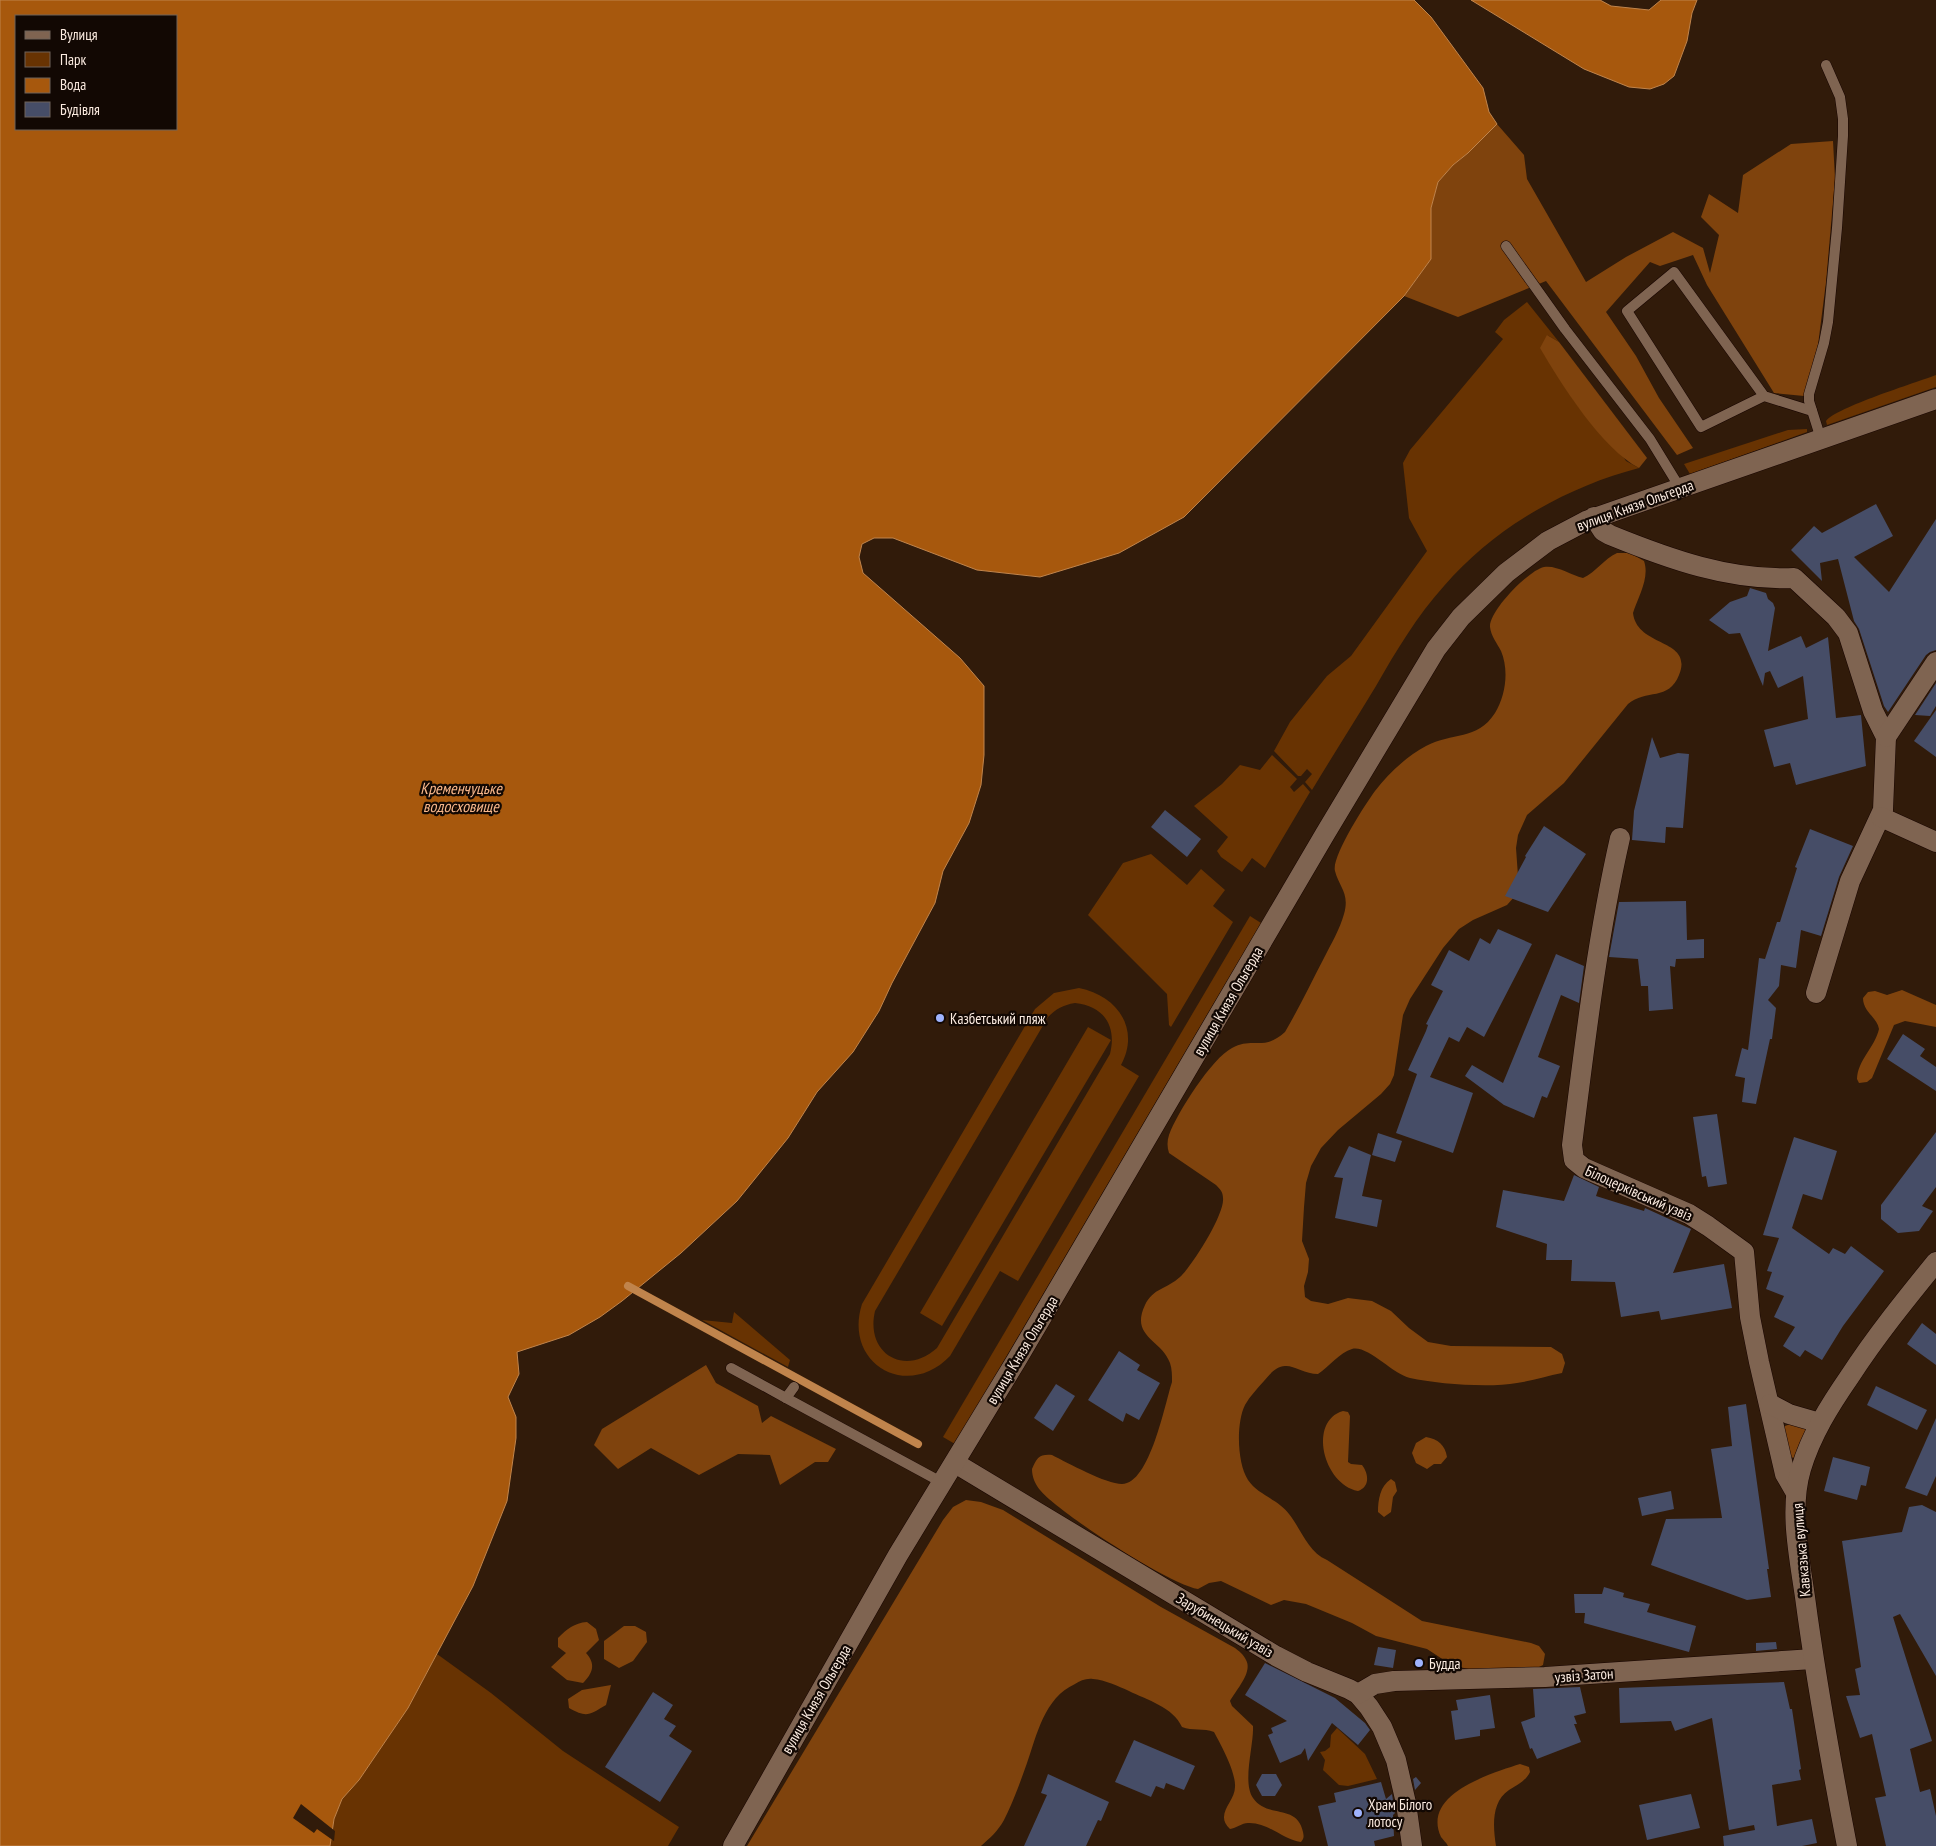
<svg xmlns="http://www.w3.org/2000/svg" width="1936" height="1846" font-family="'PT Sans Narrow',sans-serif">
<rect width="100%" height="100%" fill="#311b0a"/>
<g fill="#683302" fill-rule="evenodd">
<path d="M1527 302 1559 342 1547 335 1626 461 1639 468C1566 487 1494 528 1444 586 1417 616 1396 651 1376 686 1355 721 1333 755 1312 790L1305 782 1312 774 1307 769 1301 776H1298L1274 751 1290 722 1327 676 1351 656 1427 551 1409 518 1403 463 1410 450 1503 339 1495 332 1504 320Z"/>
<path d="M1936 375V387L1827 425 1826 421C1837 407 1915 383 1936 375Z"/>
<path d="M1807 429V432L1690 474 1684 464 1788 430Z"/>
<path d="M1272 755 1297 779 1290 787 1294 792 1303 784 1310 792 1265 868 1252 858 1242 872 1221 857 1217 851 1228 837 1194 806 1222 784 1240 765 1260 770Z"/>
<path d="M1151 854 1187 885 1201 869 1225 890 1213 906 1233 922 1171 1027 1169 1025 1167 994 1088 915 1123 863Z"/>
<path d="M1250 916 1261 923 955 1444 943 1437Z"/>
<path d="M1079 988C1116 995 1141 1028 1121 1065L1139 1076 1018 1281 1000 1271 950 1356C907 1401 843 1363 862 1304L1035 1009 1054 993ZM1075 1003C1104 1006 1117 1026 1110 1054L937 1348C905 1377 865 1354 875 1311L1048 1017C1056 1009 1063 1005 1075 1003Z"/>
<path d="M1088 1027 1111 1040 942 1326 920 1313Z"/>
<path d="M734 1312 790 1360 788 1367 702 1320 732 1323Z"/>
<path d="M437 1654 491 1693 563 1751 679 1827 668 1846H330L334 1819 342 1799 359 1780 408 1708Z"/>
<path d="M1337 1728 1365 1754 1377 1779 1348 1786 1339 1785 1323 1770 1325 1760 1320 1752 1325 1751 1330 1747 1331 1735Z"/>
</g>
<g fill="#7f430d">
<path d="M1497 124 1524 155 1527 179 1586 282 1626 257 1673 232 1703 248 1710 273 1719 235 1701 217 1709 194 1738 213 1743 175 1791 144 1833 141 1835 179 1826 282 1818 345 1804 396 1774 393 1707 285 1693 255 1660 266 1650 262 1606 312 1636 356 1659 398 1693 448 1677 455 1546 281 1458 317 1404 296 1431 259V208L1438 182 1453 165 1468 153Z"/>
<path d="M1547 335 1559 342 1647 458 1639 468C1602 449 1561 384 1540 348Z"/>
<path d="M1617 553H1630L1644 561C1650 578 1638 597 1633 613 1637 648 1694 638 1679 675 1669 701 1646 689 1628 704L1564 783 1527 815 1518 835 1516 848 1518 876 1515 896 1507 905 1473 920 1459 929 1443 948 1410 999 1403 1015 1394 1075 1390 1084 1381 1094 1338 1130 1321 1148 1311 1166 1306 1183 1304 1207 1302 1241 1309 1259 1308 1272 1304 1286 1305 1297 1311 1301 1328 1304 1348 1298 1372 1301 1391 1311 1409 1328 1428 1342 1451 1346 1551 1347 1562 1354 1565 1363 1562 1373C1547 1376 1532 1381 1517 1383 1489 1388 1437 1384 1410 1378 1392 1374 1368 1345 1352 1349 1340 1352 1329 1367 1318 1374 1305 1374 1293 1365 1285 1366 1276 1366 1269 1375 1264 1381 1257 1389 1250 1396 1245 1405 1236 1423 1237 1463 1248 1480 1258 1495 1278 1499 1289 1514 1301 1529 1308 1552 1327 1560L1422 1621 1531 1643 1539 1646 1545 1654 1543 1665 1537 1668 1469 1669 1459 1667 1450 1664 1427 1649 1376 1636 1352 1623 1306 1604 1284 1600 1271 1605 1221 1581 1209 1583 1198 1589C1170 1585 1059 1513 1040 1490 1035 1484 1032 1477 1032 1469 1037 1458 1039 1454 1052 1455 1068 1463 1106 1484 1122 1484 1150 1484 1165 1403 1172 1382 1172 1375 1172 1369 1170 1363 1161 1339 1130 1337 1145 1305 1153 1288 1167 1289 1180 1277 1192 1266 1225 1214 1223 1198 1223 1192 1220 1189 1216 1185L1169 1153C1167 1147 1167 1141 1169 1135 1177 1113 1212 1058 1232 1048 1254 1036 1263 1052 1285 1032 1299 1008 1311 983 1324 958 1331 944 1340 929 1344 914 1350 893 1339 887 1335 871 1331 857 1366 803 1375 791 1388 774 1407 756 1426 746 1452 732 1477 741 1495 713 1506 695 1509 670 1501 651 1497 643 1491 636 1490 627 1489 611 1529 570 1544 567 1557 565 1570 575 1583 578 1596 572 1604 559 1617 553Z"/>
<path d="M1902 990 1936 1005V1027L1905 1021 1894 1025 1872 1078 1867 1082 1859 1083 1857 1079C1857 1061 1875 1047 1879 1029 1877 1017 1863 1012 1863 998L1868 992 1875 991 1887 995Z"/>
<path d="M706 1365 716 1383 758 1406 762 1423 771 1416 836 1449 828 1462H815L780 1485 770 1455 738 1454 699 1475 651 1448 618 1469 594 1445 602 1429Z"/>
<path d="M1343 1411 1348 1412 1350 1416 1348 1462 1351 1464 1362 1465C1369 1474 1370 1487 1358 1491 1323 1484 1308 1421 1343 1411Z"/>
<path d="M1796 1422 1807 1426 1795 1458 1790 1457 1782 1430 1785 1426Z"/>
<path d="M1426 1437C1438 1439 1445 1445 1447 1457L1441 1464H1434L1427 1469 1416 1463 1412 1453 1416 1443Z"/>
<path d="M1391 1479 1395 1482 1397 1491 1393 1497 1391 1512 1384 1517 1378 1512C1378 1500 1380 1486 1391 1479Z"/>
<path d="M966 1500 981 1502 1003 1510 1161 1607 1235 1648C1239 1651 1244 1655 1246 1660 1253 1672 1236 1690 1230 1701L1232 1706 1253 1726C1254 1745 1242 1782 1253 1798 1267 1819 1297 1803 1303 1832 1304 1837 1304 1838 1301 1842 1283 1840 1268 1822 1248 1823 1242 1823 1236 1828 1230 1829 1214 1814 1235 1802 1235 1787 1236 1772 1221 1745 1214 1732 1204 1728 1192 1731 1182 1727 1173 1707 1147 1700 1129 1691 1118 1686 1105 1680 1093 1679 1086 1678 1080 1681 1075 1684 1044 1698 1037 1735 1027 1763 1020 1783 1013 1802 1004 1820 998 1831 990 1838 981 1846H747L943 1520 953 1507Z"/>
<path d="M587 1622 596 1629 599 1640 586 1653C596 1664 593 1673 583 1683L567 1680 551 1667 566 1653 558 1647V1638C567 1629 574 1623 587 1622Z"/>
<path d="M624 1626H635L646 1632 647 1642 633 1661 619 1668 604 1659V1641Z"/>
<path d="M611 1685 606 1705C589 1715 587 1718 569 1708L568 1699 582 1690Z"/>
<path d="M1520 1764 1529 1767 1530 1772C1526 1781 1517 1785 1509 1790 1491 1802 1493 1827 1496 1846H1448C1446 1842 1443 1840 1441 1837 1421 1794 1492 1773 1520 1764Z"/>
</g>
<g fill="#a7580d" stroke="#c0844c" fill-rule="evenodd">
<path d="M0 0H1414L1431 17 1483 88 1489 112 1497 124 1468 153 1453 165 1438 182 1431 208V259L1404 296 1184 517 1119 553 1040 577 977 570 893 538H874L862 544 859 557 863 573 960 658 984 686V755L981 785 969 823 943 871 935 903 892 983 879 1011 853 1052 817 1092 788 1138 737 1201 681 1253 622 1301 600 1317 569 1335 517 1352 519 1374 508 1397 516 1417V1438L507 1501 473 1586 408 1708 359 1780 342 1799 334 1819 330 1846H0ZM16 16H176V129H16Z"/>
<path d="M1471 0H1600L1611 6 1649 10 1661 0H1697L1692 13 1687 41 1674 76 1664 84 1650 89 1629 87 1584 69Z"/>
</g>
<path fill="#311b0a" d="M301 1804 335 1831 334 1841 317 1829 314 1833 293 1818Z"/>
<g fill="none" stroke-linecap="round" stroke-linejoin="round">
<path stroke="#c0844c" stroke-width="8" d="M628 1286 918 1444"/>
</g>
<g fill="#464d67">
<path d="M1876 504 1893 536 1854 557 1889 592 1936 519V650L1930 652 1926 655 1888 712 1884 706 1859 629 1854 621 1838 559 1820 563 1822 581 1791 550 1814 526 1822 533Z"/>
<path d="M1750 588 1766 593 1768 599 1773 603 1775 608 1768 651 1801 636 1806 648 1828 637 1836 718 1861 715 1866 766 1796 785 1790 763 1774 767 1764 730 1808 719 1803 676 1778 688 1770 671 1765 673 1763 686 1740 633 1729 634 1709 620 1730 602 1747 596Z"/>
<path d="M1936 683V706L1930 716 1915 715Z"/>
<path d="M1936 710V757L1914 741Z"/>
<path d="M1652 737 1660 758 1678 753 1689 754 1683 828 1666 827 1665 843 1632 840 1634 811Z"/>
<path d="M1165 810 1201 839 1187 857 1151 827Z"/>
<path d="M1544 826 1586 854 1548 912 1505 896 1526 857 1525 856Z"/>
<path d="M1810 829 1853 846 1839 877 1821 936 1801 930 1796 968 1781 965 1779 986 1768 1000 1776 1008 1772 1039H1770L1756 1104 1742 1102 1745 1078 1735 1076 1742 1048 1748 1050 1759 958 1765 959 1777 922H1780L1797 868 1795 867Z"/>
<path d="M1686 901 1687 940 1704 939V958L1676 959 1675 967 1670 966 1673 1009 1649 1011 1648 986H1641L1638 959 1609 957 1619 902Z"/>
<path d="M1498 929 1532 944 1484 1037 1467 1027 1459 1042 1449 1037 1430 1077 1473 1093 1453 1153 1396 1133 1417 1074 1408 1070 1426 1031 1428 1025 1426 1024 1443 991 1431 985 1449 950 1469 961 1480 938 1490 944Z"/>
<path d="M1556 954 1584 966 1579 1003 1561 995 1538 1057 1560 1066 1547 1098 1542 1096 1534 1118 1504 1105 1465 1076 1472 1065 1503 1083Z"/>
<path d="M1903 1034 1925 1049 1920 1056 1936 1067V1091L1887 1059Z"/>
<path d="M1717 1114 1727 1184 1708 1187 1706 1176 1702 1177 1693 1117Z"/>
<path d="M1936 1132V1187L1922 1206 1933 1211 1919 1231 1898 1233 1881 1219V1205Z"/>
<path d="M1378 1133 1402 1141 1395 1162 1372 1155Z"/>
<path d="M1794 1137 1837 1151 1822 1200 1803 1194 1792 1228 1829 1254 1833 1248 1845 1254 1851 1246 1884 1271 1843 1326 1822 1360 1805 1350 1800 1357 1783 1346 1795 1327 1774 1317 1784 1296 1766 1289 1772 1272 1767 1271 1779 1238 1763 1235Z"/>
<path d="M1349 1146 1371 1155 1362 1196 1382 1200 1377 1227 1335 1218 1343 1178 1334 1177Z"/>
<path d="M1574 1175 1599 1187 1596 1196 1644 1211 1645 1208 1691 1229 1673 1273 1724 1264 1732 1308 1661 1320 1659 1311 1621 1317 1615 1282 1571 1281 1572 1260H1546L1547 1244 1496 1227 1503 1190 1564 1201Z"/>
<path d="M1922 1323 1936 1334V1365L1907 1344Z"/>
<path d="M1119 1351 1140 1365 1137 1370 1160 1383 1139 1420 1126 1413 1123 1422 1088 1400Z"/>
<path d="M1056 1384 1075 1396 1053 1431 1034 1418Z"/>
<path d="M1876 1386 1927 1410 1917 1430 1867 1405Z"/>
<path d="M1746 1404 1769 1569H1767L1771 1597 1747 1600 1651 1565 1666 1519 1722 1518 1711 1449 1732 1446 1728 1407Z"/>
<path d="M1936 1418V1476L1927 1496 1905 1488Z"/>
<path d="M1833 1457 1870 1467 1866 1486 1861 1485 1857 1500 1824 1491Z"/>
<path d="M1671 1491 1674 1509 1642 1516 1638 1498Z"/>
<path d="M1922 1505 1936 1512V1676L1900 1614 1893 1617 1932 1741 1910 1749 1920 1792 1930 1789 1936 1816V1846H1886L1875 1798 1886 1796 1872 1734 1860 1738 1846 1696 1860 1695 1855 1669 1861 1667 1842 1541 1902 1532 1909 1507Z"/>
<path d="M1604 1587 1624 1593 1623 1597 1650 1604 1647 1612 1696 1626 1689 1652 1584 1623 1585 1613H1575L1574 1594H1602Z"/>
<path d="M1776 1642 1777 1649 1756 1651V1643Z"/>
<path d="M1378 1647 1396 1650 1393 1668 1374 1665Z"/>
<path d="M1265 1663 1335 1698 1365 1723 1370 1730 1358 1745 1332 1723 1308 1761 1305 1748 1301 1754 1280 1763 1268 1735 1273 1733 1271 1728 1287 1721 1245 1695Z"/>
<path d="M1784 1682 1790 1709H1792L1801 1769 1799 1770 1801 1780 1772 1785 1777 1826 1812 1819 1817 1843 1802 1846H1724L1723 1836 1755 1830 1754 1825 1729 1830 1712 1718 1675 1731 1671 1721 1620 1723 1619 1688Z"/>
<path d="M1580 1687 1586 1713 1574 1716 1577 1724H1574L1581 1742 1537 1759 1532 1748 1530 1749 1521 1722 1535 1717 1533 1689Z"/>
<path d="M653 1692 673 1705 664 1719 676 1726 669 1736 692 1751 660 1802 605 1767Z"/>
<path d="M1490 1695 1495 1728 1480 1730V1736L1455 1740 1451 1711 1458 1710 1456 1700Z"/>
<path d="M1134 1740 1195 1766 1184 1790 1166 1783 1164 1789 1156 1786 1151 1797 1115 1782Z"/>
<path d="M1048 1774 1109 1802 1101 1821 1098 1820 1086 1846H1024L1047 1795 1041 1793Z"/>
<path d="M1262 1774H1276L1282 1785 1275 1796H1262L1256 1785Z"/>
<path d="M1416 1777 1421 1783 1415 1790 1413 1779Z"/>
<path d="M1381 1782 1386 1799 1392 1794 1395 1813 1393 1815 1394 1836 1374 1841 1375 1846H1328L1318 1806 1336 1802 1334 1793Z"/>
<path d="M1691 1794 1700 1828 1647 1840 1639 1805Z"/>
</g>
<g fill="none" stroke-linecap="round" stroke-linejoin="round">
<defs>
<g id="lane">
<path d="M1506 246 1565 329 1650 439 1680 488"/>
<path d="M1764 396 1701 427 1627 311 1674 272 1764 396 1812 411"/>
<path d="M1821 439 1809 401V394L1824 343 1828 322 1837 228 1843 136V119L1840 97 1826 65"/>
<path d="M731 1368 786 1398"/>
<path d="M794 1387 786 1398 943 1483"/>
</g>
<g id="street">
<path d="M1594 517 1603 531 1610 535C1669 559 1730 581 1794 578L1836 617 1848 633 1873 711 1886 737 1883 810 1850 881 1816 993"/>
<path d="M1886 737 1936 662"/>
<path d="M1881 817 1936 842"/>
<path d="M1620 838C1597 939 1585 1042 1572 1145L1574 1160 1584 1168 1689 1214 1708 1226 1744 1252 1750 1317 1759 1362 1785 1474 1796 1493"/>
<path d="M1770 1404 1789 1414 1820 1423"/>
<path d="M955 1463 1276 1656 1307 1672 1349 1689 1358 1694 1369 1707 1382 1727 1396 1760 1406 1803 1412 1846"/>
<path d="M1358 1694 1375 1684 1394 1681 1545 1677 1813 1659"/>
<path d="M733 1846 898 1555 1016 1361 1325 834 1436 649 1461 617 1506 573 1548 541 1586 521 1936 399"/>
<path d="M1847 1846C1831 1763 1816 1680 1805 1597 1799 1555 1789 1510 1801 1469 1811 1435 1830 1405 1850 1376 1876 1336 1906 1299 1936 1262"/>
</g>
</defs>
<use href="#lane" stroke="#180500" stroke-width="11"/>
<use href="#street" stroke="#180500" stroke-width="21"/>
<use href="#lane" stroke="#7f6451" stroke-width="10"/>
<use href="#street" stroke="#7f6451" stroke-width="20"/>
</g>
<g fill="#9fb3fd" stroke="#120803" stroke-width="2">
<circle cx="940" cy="1018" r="5"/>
<circle cx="1419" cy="1663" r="5"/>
<circle cx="1358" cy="1813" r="5"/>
</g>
<g text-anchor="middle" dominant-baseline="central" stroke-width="4.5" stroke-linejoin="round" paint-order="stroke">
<g font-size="15" fill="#fbebe0" stroke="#120803">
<text transform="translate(1635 505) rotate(-20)">вулиця Князя Ольгерда</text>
<text transform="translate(1228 1001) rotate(-60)">вулиця Князя Ольгерда</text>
<text transform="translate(1639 1193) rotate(24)">Білоцерківський узвіз</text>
<text transform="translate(1022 1350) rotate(-59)">вулиця Князя Ольгерда</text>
<text transform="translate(1801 1550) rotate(-95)">Кавказька вулиця</text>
<text transform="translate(1225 1625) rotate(31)">Зарубинецький узвіз</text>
<text transform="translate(1584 1675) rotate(-4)">узвіз Затон</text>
<text transform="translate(816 1699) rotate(-60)">вулиця Князя Ольгерда</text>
</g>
<g font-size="15" fill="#fbebe0" stroke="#120803" text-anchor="start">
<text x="950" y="1018">Казбетський пляж</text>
<text x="1429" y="1663">Будда</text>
<text x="1368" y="1804">Храм Білого<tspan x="1368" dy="17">лотосу</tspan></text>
</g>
<g font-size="16" font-style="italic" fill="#f8b78b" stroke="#120803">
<text x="461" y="788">Кременчуцьке<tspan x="461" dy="18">водосховище</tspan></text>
</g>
</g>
<rect x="15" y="15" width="162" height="115" fill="#120803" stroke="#6f635b"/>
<rect x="25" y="31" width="25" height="8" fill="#7f6451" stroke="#6f635b"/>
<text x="60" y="40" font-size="15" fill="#fbebe0">Вулиця</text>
<rect x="25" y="52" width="25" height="15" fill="#683302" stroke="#6f635b"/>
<text x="60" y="65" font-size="15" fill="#fbebe0">Парк</text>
<rect x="25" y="78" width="25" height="15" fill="#a7580d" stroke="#6f635b"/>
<text x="60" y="90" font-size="15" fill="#fbebe0">Вода</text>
<rect x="25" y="102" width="25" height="15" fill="#464d67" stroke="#6f635b"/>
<text x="60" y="115" font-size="15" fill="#fbebe0">Будівля</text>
</svg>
